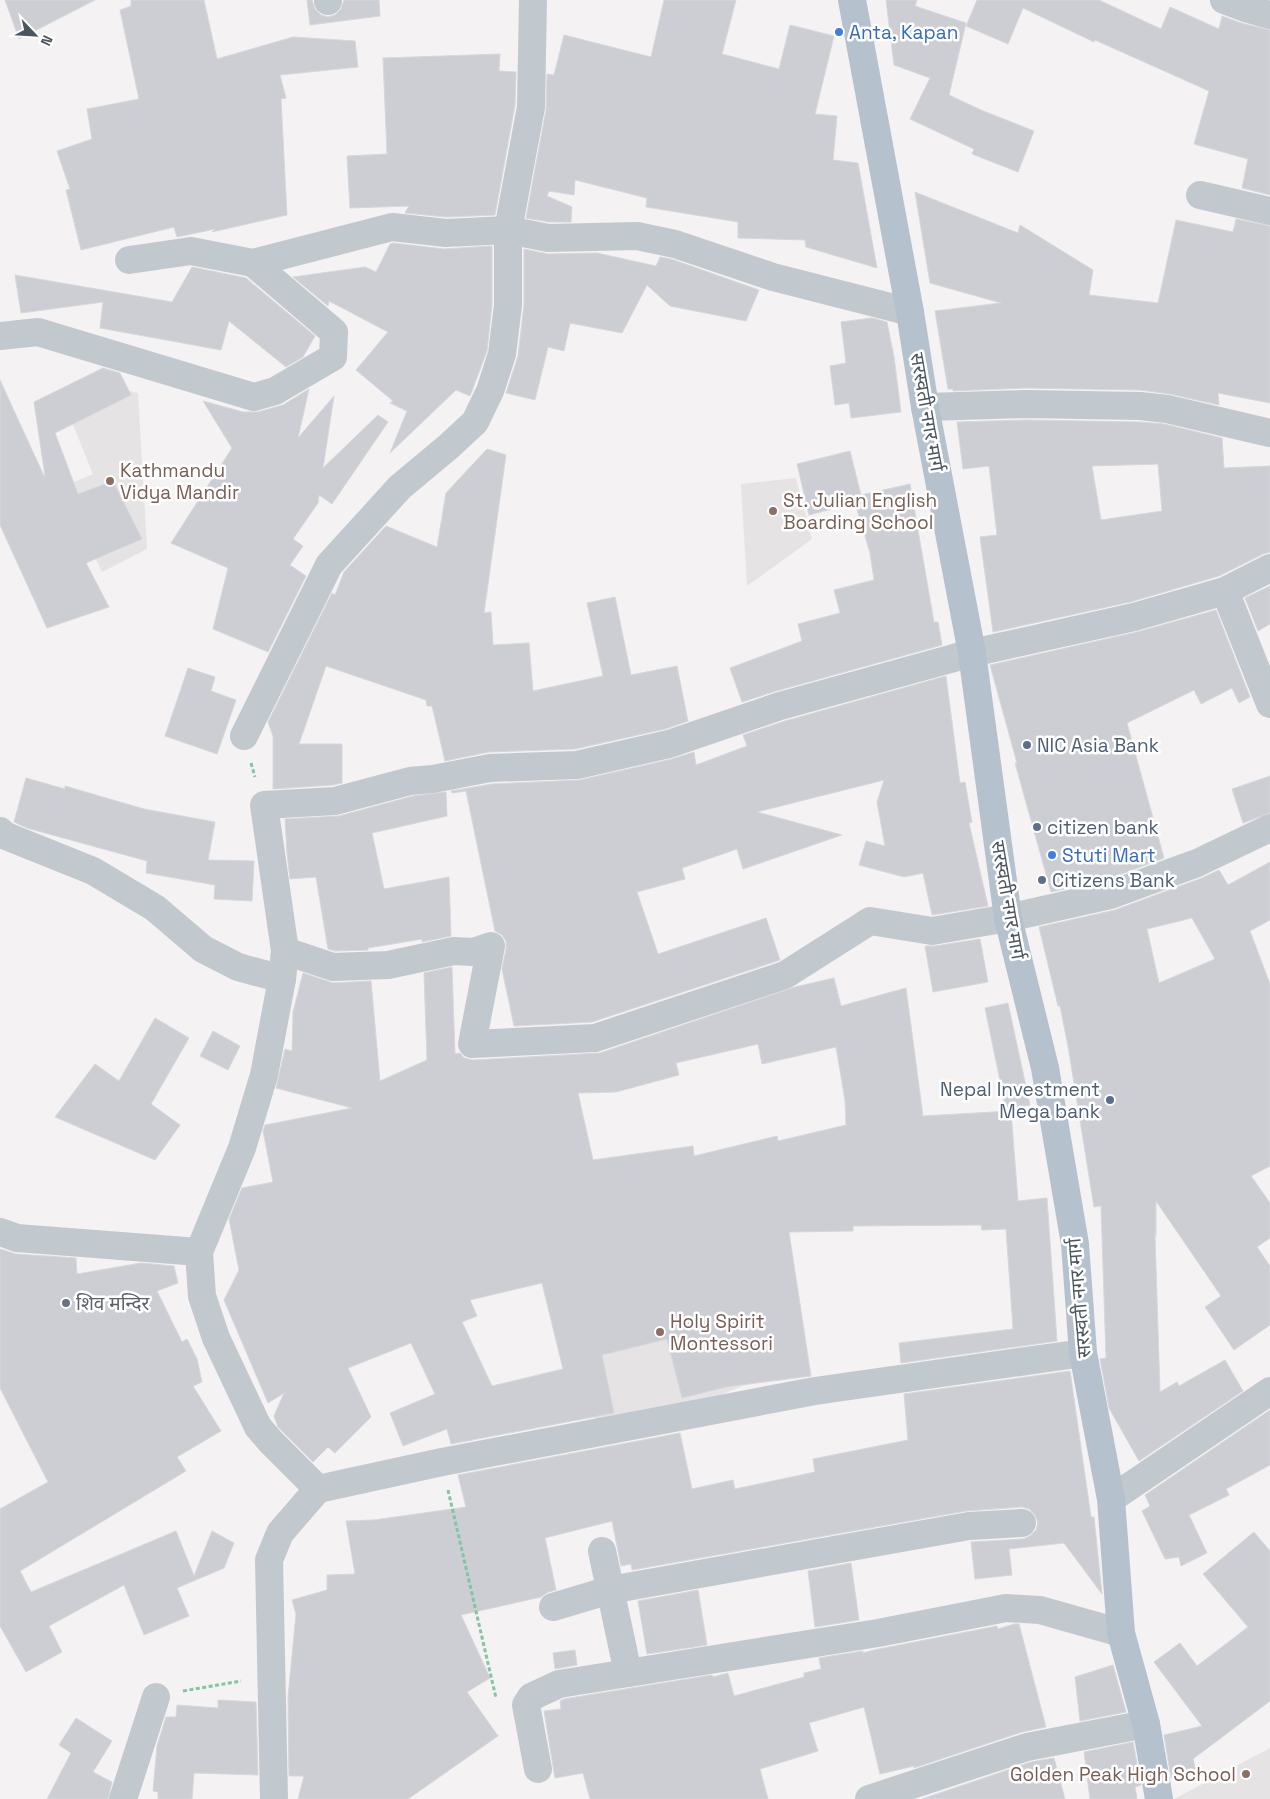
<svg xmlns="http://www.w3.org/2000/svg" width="1270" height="1799" font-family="'Space Grotesk','Noto Sans Devanagari',sans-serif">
<rect width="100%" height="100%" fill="#f4f2f2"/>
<g fill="#e5e3e3">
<path d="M98 383 138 393 147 549 102 572 62 487 93 474 62 398Z"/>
<path d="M796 478 812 539 747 586 741 484Z"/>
<path d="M560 1285 757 1380 696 1405 598 1430Z"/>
<path d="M1270 1748V1799H1174Z"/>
</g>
<g fill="#ccced3" stroke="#d6d8dc" fill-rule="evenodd">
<path d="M5 0H95L19 39Z"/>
<path d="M131 0H204L217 59 293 37 355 41 358 67 280 75 286 98 281 99 287 215 212 232 215 229 177 237 174 227 81 250 66 190 70 189 57 151 92 139 87 109 139 99 120 10 131 6Z"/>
<path d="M307 0H312L315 9 321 15 328 17 335 15 341 9 344 0H379L380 16 310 25Z"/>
<path d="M664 0H736L722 54 779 69 790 25 834 36 815 114 837 116 833 160 858 163 877 268 806 247 805 240 738 238V222L646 207 647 198 575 180 574 195 549 191 547 196 572 207 571 222H549L526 218 546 110 547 74 554 75 564 35 651 57Z"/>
<path d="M886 0H917L915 6 966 23 949 95 981 110 1034 131 1018 172 972 154 974 149 910 119 930 78 894 65Z"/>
<path d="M977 0H1099L1161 29 1170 7 1219 29 1222 16 1241 23 1270 30V195L1242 188 1248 159 1194 144 1209 91 1095 40 1094 42 1023 8 1008 44 966 26Z"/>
<path d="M500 54 499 71 516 72 515 105 495 215 446 217 405 213 409 206 350 208 347 156 387 154 383 58Z"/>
<path d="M915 192 1018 233 1020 225 1093 270 1089 295 1158 303 1176 220 1233 232 1236 219 1270 226V403L1218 393 1219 405 1170 394 1140 390 1026 388 953 391V389H948L935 311 1001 303 930 283Z"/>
<path d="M393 243 444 249 492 246V304L487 351 470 396 456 390 390 453 407 411 390 403 393 401 356 370 388 332 329 301 328 306 293 277 365 267 376 272 390 244Z"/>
<path d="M524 249 548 254 597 253 656 266 660 257 671 259 759 290 746 321 670 306 647 285 622 333 570 323 564 351 548 347 535 400 506 393 518 356 524 305Z"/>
<path d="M192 267 246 278 315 336 303 357 286 367 229 321 221 350 100 328 103 302 21 313 15 275 172 302Z"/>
<path d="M872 318 887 322 894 357 901 412 851 418 849 403 835 405 830 366 846 363 841 322Z"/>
<path d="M103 368 120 373 131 395 55 433 78 494 113 481 142 539 86 563 109 607 47 628 0 525V380L44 476H45L34 402Z"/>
<path d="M309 389 298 438 334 396 323 468 378 415 388 422 332 504 319 495 318 503 293 539 303 546 290 565 306 576 268 652 213 629 228 568 171 543 232 448 203 401 243 412H258L283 405Z"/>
<path d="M1026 420 1139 422 1164 424 1222 438 1224 468 1270 466V552L1263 554 1219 576 1130 602 993 632 980 537 997 535 989 466 963 469 957 422ZM1158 464 1162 511 1101 520 1092 466Z"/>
<path d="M487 449 506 455 484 613 491 612 493 645 529 643 533 691 603 676 587 603 615 597 631 675 677 666 688 721 665 729 575 749 489 752 445 761 432 706H427L426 700 326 666 299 744H342V783L333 785 273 789V736L268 722 332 593 335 595 344 572 386 526 437 547 446 493Z"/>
<path d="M850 451 861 495 910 484 934 622H938L942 645 776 691 742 702 730 668 802 641 798 624 840 613 834 590 874 580 870 553 855 503 809 515 797 464Z"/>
<path d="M1270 586V624L1258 631 1245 598Z"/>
<path d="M1216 610 1250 697 1239 703 1232 688 1201 704 1194 690 1127 723 1164 858 1106 880 1051 892 1015 763H1017L990 665 1137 632Z"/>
<path d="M188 668 215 677 211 691 236 700 217 754 165 736Z"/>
<path d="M946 676 960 783 965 782 972 822 969 823 988 906 932 915 923 873 904 877 859 865 866 841 885 846 877 802 884 780 757 812 842 835 743 869 737 849 682 868 685 879 637 892 658 954 766 918 780 960 592 1022 514 1026 502 969 506 949V941L502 935 495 931 466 791 452 793 451 791 492 784 580 780 672 759 694 752 696 765 747 746 743 735 785 721Z"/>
<path d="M1270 776V813L1243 823 1232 789Z"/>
<path d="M26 778 65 789V786L144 809 215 822 208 860 254 861 252 901 214 899 215 885 146 873 147 861 27 828 14 822Z"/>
<path d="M446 792 447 816 372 833 384 889 449 877 451 936 422 942V939L368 948V950L335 951 328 949 316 877 290 879 287 853 285 819 339 816 413 796Z"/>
<path d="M1270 862V920L1250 931 1270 984V1166L1251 1176 1270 1203V1238L1257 1247 1270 1266V1325L1234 1350 1205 1307 1221 1296 1156 1201V1236L1155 1234 1160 1392 1177 1382 1179 1386 1225 1360 1243 1391 1139 1461 1109 1408 1100 1359 1106 1358 1101 1206 1094 1207 1068 1046 1060 1006H1058L1039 927 1115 910 1202 878 1219 870 1228 885ZM1192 918 1215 959 1159 983 1147 929Z"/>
<path d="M980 939 988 982 933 992 925 946H935Z"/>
<path d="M452 967 455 1054 460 1053 464 1058 473 1060 600 1053 795 987 834 978 841 1006 906 988 923 1116 1011 1111 1018 1201 1047 1198 1057 1341 901 1363 899 1343 1013 1329 1006 1229 982 1230 981 1225 853 1226V1231L789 1232 811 1376 726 1387 682 1398 667 1339 602 1355 614 1413 451 1444 447 1429 403 1446 390 1413 435 1394 411 1343 348 1368 371 1417 335 1453 328 1447 313 1462 278 1427 274 1416 284 1393 268 1403 224 1300 239 1270 229 1219 242 1188 273 1182 263 1131 265 1125 352 1108 276 1088 285 1049 292 1051 293 1012 303 973 333 983 371 981 380 1081 427 1060 424 973ZM758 1044 762 1064 836 1047 845 1100 846 1125 778 1141 777 1136 694 1156 693 1146 593 1160 578 1093 616 1092 679 1075 676 1063ZM542 1283 563 1369 492 1386 462 1322 477 1316 470 1300Z"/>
<path d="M1008 1003 1030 1105 1006 1110 985 1008Z"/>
<path d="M155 1018 189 1038 151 1104 180 1125 155 1160 55 1117 95 1064 119 1081Z"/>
<path d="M213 1031 240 1046 228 1070 200 1056Z"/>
<path d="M0 1249 16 1254 76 1258 77 1274 141 1263 174 1266 178 1283 157 1291 182 1342 187 1339 197 1359 202 1382 193 1386 221 1431 177 1457 186 1471 20 1571 31 1592 176 1531 194 1576 212 1531 234 1543 224 1568 177 1588 189 1616 144 1635 124 1585 49 1626 62 1652 26 1672 0 1626V1509L48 1482 0 1388Z"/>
<path d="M1070 1371 1091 1517H1094L1102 1594 1064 1543 1009 1549 1012 1575 975 1579 971 1542 1023 1539 1030 1536 1036 1530 1038 1523 1035 1515 1029 1509 1022 1507 966 1511 632 1570 631 1564 621 1566 612 1521 545 1538 556 1590 548 1592 541 1597 461 1615 490 1678 467 1692 498 1736 408 1799H298L304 1776H289L288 1697 296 1614 292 1600 327 1590V1575L355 1574 346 1521 374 1520 466 1507 458 1475 680 1433 692 1489 733 1480 735 1489 815 1472 813 1459 908 1440 904 1394Z"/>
<path d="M1270 1410V1465L1226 1489 1229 1495 1189 1515 1207 1553 1181 1566 1179 1557 1165 1559 1142 1511 1150 1506 1145 1495Z"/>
<path d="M1254 1532 1270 1551V1701L1193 1759 1196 1772 1171 1778 1164 1735 1202 1726 1154 1662 1180 1643 1197 1666 1248 1627 1203 1574Z"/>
<path d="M851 1563 859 1620 815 1627 808 1571Z"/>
<path d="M698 1590 707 1645 647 1654 638 1601Z"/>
<path d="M1014 1624H1019L1046 1727 1022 1732 914 1768V1766L880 1774 864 1707 809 1723 818 1751 760 1769 768 1799H590L583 1773 555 1778 544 1711 561 1709 560 1701 564 1699 712 1675 713 1677 728 1673 734 1696 804 1677V1673L821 1669 819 1658 863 1651V1653L874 1650 997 1626 998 1629Z"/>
<path d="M575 1650 577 1665 555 1669 553 1653Z"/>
<path d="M1113 1665 1126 1712 1080 1721 1075 1677Z"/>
<path d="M218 1700 256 1702 258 1775 194 1773 192 1799H158V1792L153 1791 157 1746 166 1717H176L177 1705 218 1708Z"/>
<path d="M76 1718 112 1741 93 1772 112 1782 108 1799H47L71 1753 59 1745Z"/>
<path d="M1133 1742 1141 1785 1135 1787 1137 1799H1090L1084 1752Z"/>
<path d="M1054 1758 1065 1799H922L1031 1762Z"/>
</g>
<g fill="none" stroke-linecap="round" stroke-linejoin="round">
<g stroke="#81c6a2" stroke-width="3" stroke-dasharray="4 2.5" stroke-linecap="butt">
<path d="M251 763 255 777"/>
<path d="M448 1490 496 1698"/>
<path d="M183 1691 241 1681"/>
</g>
<g stroke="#c1c9ce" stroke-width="28">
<path d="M328 0V1"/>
<path d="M1224 0 1245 8 1270 15"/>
<path d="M1200 195 1270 211"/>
<path d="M129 260 191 251 253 263 392 227 446 233 508 230 548 238 637 236 675 244 773 277 910 312"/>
<path d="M0 336 38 332 254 397 275 391 333 357 334 332 253 263"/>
<path d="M925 407 1026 404 1140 406 1167 409 1270 433"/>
<path d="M1225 591 1270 704"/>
<path d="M244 736 329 565 400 487 448 447 475 422 490 391 502 354 508 305V230L531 107 533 0"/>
<path d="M0 831 6 836 93 871 155 908 203 949 238 967 282 979"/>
<path d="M285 951 333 967 388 965 454 951 473 952 491 946 472 1044 595 1038 785 975 870 921 932 931 1008 918 1110 895 1197 863 1270 828"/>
<path d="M0 1232 17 1238 199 1252 202 1296 216 1338 258 1427 271 1442 318 1489 442 1462 815 1391 1083 1353"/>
<path d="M199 1252 242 1148 264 1075 282 979 285 951 264 805 335 801 410 781 433 779 490 768 577 765 669 744 780 706 972 653 1134 617 1225 591 1270 568"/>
<path d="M1111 1499 1270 1391"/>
<path d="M602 1551 628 1673"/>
<path d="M553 1607 610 1590 969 1526 1022 1523"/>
<path d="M538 1769 526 1705 531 1697 559 1684 878 1633 1006 1608 1040 1610 1121 1633"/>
<path d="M123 1799 156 1697"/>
<path d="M274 1799 269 1560 280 1533 318 1489"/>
<path d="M869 1799 1027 1747 1146 1724"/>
</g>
<path stroke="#b5c2cd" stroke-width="28" d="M852 0 910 312 925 407 972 653 1008 918 1045 1068 1075 1244 1083 1353 1111 1499 1121 1633 1146 1724 1159 1799"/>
</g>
<g fill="#3f7fe0" stroke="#fff" stroke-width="2">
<circle cx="839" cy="32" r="5"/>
<circle cx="1052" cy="855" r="5"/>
</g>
<g fill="#8d6e63" stroke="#fff" stroke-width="2">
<circle cx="110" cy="481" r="5"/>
<circle cx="773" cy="511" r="5"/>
<circle cx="660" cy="1332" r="5"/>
<circle cx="1246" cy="1774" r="5"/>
</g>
<g fill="#5c6f8a" stroke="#fff" stroke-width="2">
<circle cx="1027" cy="745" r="5"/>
<circle cx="1037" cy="827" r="5"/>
<circle cx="1042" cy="880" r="5"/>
<circle cx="1110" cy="1100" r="5"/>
</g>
<circle fill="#6b7280" stroke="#fff" stroke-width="2" cx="66" cy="1303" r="5"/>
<g text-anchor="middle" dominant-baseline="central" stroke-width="5" stroke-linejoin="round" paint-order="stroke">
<g font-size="19" fill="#366cbe" stroke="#fff" text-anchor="start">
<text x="849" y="32">Anta, Kapan</text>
<text x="1062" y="855">Stuti Mart</text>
</g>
<g font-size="19" fill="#4b555d" stroke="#fff">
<text transform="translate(927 412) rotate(80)">सरस्वती नगर मार्ग</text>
<text transform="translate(1008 900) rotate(80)">सरस्वती नगर मार्ग</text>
<text transform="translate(1079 1298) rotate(-95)">सरस्वती नगर मार्ग</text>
</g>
<g font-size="19" fill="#785e54" stroke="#fff" text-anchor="start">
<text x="120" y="470">Kathmandu<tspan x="120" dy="22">Vidya Mandir</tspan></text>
<text x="783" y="500">St. Julian English<tspan x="783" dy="22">Boarding School</tspan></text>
<text x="670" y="1321">Holy Spirit<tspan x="670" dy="22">Montessori</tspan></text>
<text x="1236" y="1774" text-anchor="end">Golden Peak High School</text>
</g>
<g font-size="19" fill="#4e5e75" stroke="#fff" text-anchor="start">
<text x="1037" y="745">NIC Asia Bank</text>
<text x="1047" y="827">citizen bank</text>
<text x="1052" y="880">Citizens Bank</text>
<text x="1100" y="1089" text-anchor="end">Nepal Investment<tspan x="1100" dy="22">Mega bank</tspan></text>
</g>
<g font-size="19" fill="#5b616d" stroke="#fff" text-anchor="start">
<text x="76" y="1303">शिव मन्दिर</text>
</g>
</g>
<g transform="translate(35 35) rotate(115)" stroke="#ffffff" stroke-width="4" paint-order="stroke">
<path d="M0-4L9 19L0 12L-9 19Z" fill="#4b555d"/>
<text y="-8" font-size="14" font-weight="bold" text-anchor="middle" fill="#4b555d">N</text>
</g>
</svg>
